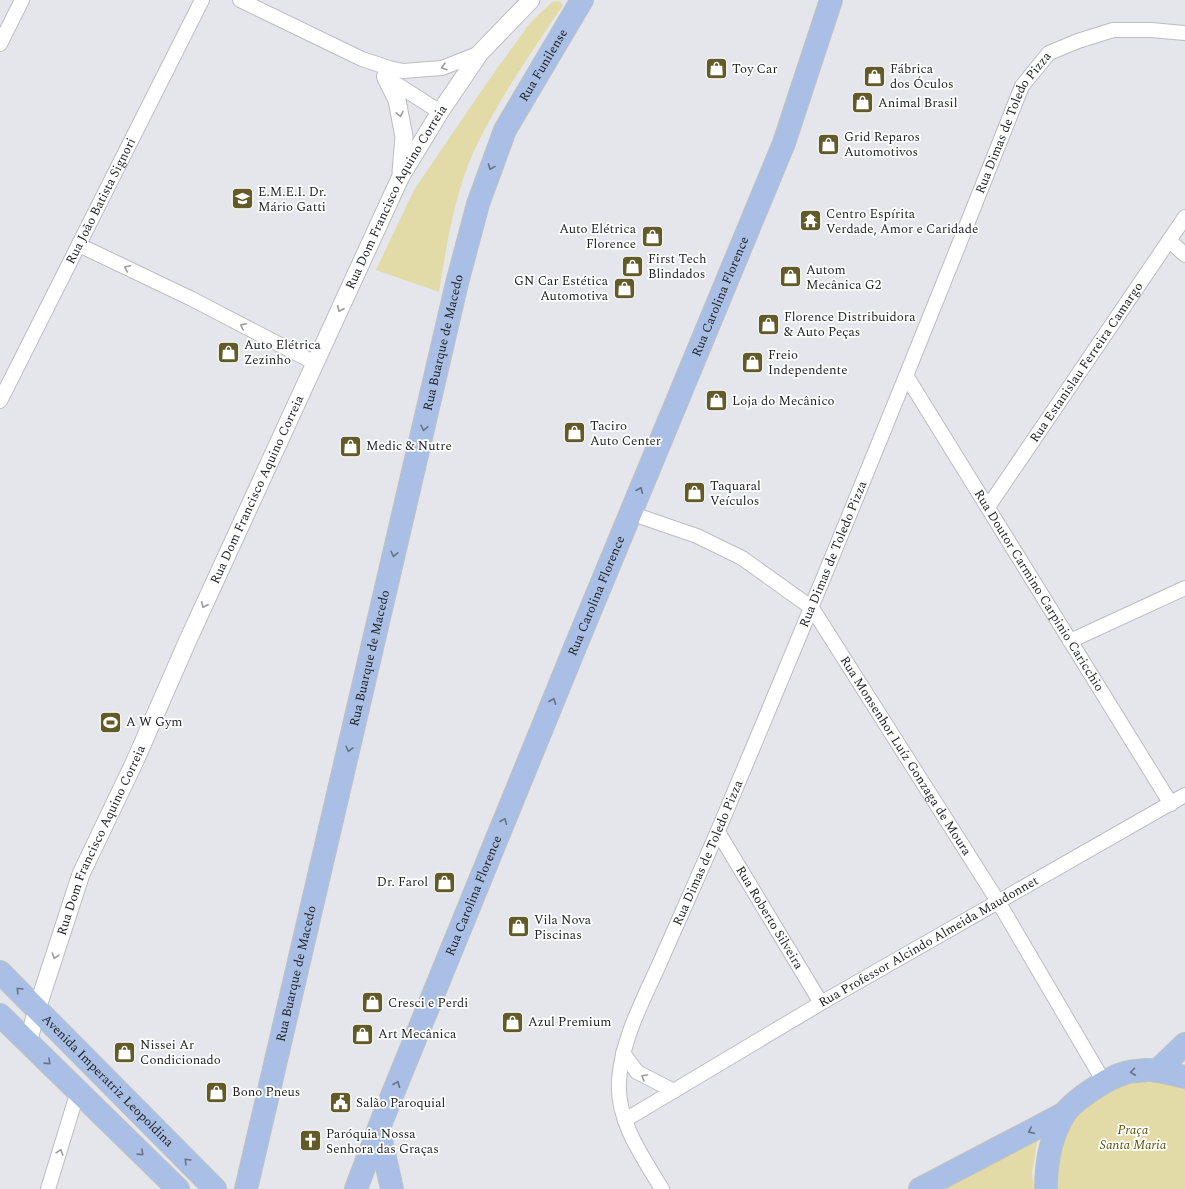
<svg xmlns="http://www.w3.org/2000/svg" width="1185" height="1189" font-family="Spectral,serif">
<rect width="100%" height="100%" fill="#e4e6eb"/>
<g fill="#e2dba7">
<path d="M559 1 563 5C532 52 498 99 474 151 454 195 447 244 439 292L376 270 414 190 484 87 530 23 552 2Z"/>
<path d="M1141 1081 1174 1082 1185 1087V1189H1053L1062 1137 1081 1110 1108 1090Z"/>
<path d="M1038 1137 1032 1173 1034 1189H942Z"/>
</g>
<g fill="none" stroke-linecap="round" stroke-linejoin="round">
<defs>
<g id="minor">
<path d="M240 0 362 59 389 68 403 71 442 68 480 53"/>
<path d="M0 44 22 0"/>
<path d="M384 76 440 112"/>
<path d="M1169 240 1185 255"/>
<path d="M79 245 192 299 315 363"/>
<path id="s1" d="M907 377 1171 804"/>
<path id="s2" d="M0 401 202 0"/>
<path id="s3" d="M988 507 1185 217"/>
<path id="s4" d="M630 513 697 536 742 558 812 608 999 903 1104 1082"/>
<path d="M1070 641 1185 588"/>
<path id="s5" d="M718 832 821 1003"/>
<path d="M623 1053 637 1072 674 1091"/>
<path id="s6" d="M625 1120 821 1003 1185 795"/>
<path d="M48 1189 78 1091"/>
<path id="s7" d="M662 1189C642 1156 616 1120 619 1080 622 1040 642 1002 658 967 682 912 707 858 730 802 830 565 927 326 1022 86L1049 53 1078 41 1113 30H1151L1185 33"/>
</g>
<g id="tertiary">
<path d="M386 78 397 100 404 137 401 172"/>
<path id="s8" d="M28 1043 37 1009 81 874 135 761 188 640 401 176 440 112 480 53 531 0"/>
</g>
<g id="primary">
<path id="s9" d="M0 972 215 1189"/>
<path d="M0 1015 178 1189"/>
<path d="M1157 1071 1185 1044"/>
<path d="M379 1131 392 1189"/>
<path id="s10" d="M246 1189 457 283 478 204 505 130 582 0"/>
<path id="s11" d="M356 1189 382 1120 576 645 784 143 831 0"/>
<path d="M920 1189 1065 1113"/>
<path d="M1046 1189C1046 1163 1051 1135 1065 1113 1074 1100 1109 1077 1125 1073 1131 1071 1139 1071 1146 1070 1158 1069 1173 1075 1185 1077"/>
</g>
</defs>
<use href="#minor" stroke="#babdc1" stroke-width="16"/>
<use href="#tertiary" stroke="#babdc1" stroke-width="19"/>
<use href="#primary" stroke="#c1c2c2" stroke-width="24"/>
<use href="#minor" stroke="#fff" stroke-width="14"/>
<use href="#tertiary" stroke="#fff" stroke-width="17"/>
<use href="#primary" stroke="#a9bfe5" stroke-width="22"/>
</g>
<defs><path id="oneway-chevron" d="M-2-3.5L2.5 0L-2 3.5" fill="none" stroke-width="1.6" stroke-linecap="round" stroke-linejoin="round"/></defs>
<g stroke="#9c9c9d">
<use href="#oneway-chevron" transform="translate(444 67) rotate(164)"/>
<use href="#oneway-chevron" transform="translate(400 114) rotate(78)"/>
<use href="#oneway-chevron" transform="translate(127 268) rotate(-155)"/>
<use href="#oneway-chevron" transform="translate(340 309) rotate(115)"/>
<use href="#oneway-chevron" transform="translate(243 326) rotate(-153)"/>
<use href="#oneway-chevron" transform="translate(204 605) rotate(115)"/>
<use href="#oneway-chevron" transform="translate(55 956) rotate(108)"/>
<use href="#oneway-chevron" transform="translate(644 1077) rotate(-150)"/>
<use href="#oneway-chevron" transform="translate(60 1152) rotate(-73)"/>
</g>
<g stroke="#667286">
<use href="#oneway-chevron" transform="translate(491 167) rotate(110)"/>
<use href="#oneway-chevron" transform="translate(424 428) rotate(103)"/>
<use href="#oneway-chevron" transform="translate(640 490) rotate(-67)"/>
<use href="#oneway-chevron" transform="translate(394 554) rotate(103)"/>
<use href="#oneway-chevron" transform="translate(553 701) rotate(-68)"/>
<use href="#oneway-chevron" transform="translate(349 749) rotate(103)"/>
<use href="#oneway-chevron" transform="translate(504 821) rotate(-68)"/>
<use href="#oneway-chevron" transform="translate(19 990) rotate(-135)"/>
<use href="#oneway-chevron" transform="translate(48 1062) rotate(44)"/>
<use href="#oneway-chevron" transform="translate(1133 1072) rotate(173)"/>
<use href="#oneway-chevron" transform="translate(397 1084) rotate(-68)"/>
<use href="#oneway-chevron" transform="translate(1031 1131) rotate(153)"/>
<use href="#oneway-chevron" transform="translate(141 1153) rotate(44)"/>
<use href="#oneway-chevron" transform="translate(187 1161) rotate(-135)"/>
</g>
<defs>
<symbol id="shop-square" viewBox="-11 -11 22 22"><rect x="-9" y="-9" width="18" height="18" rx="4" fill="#635b27" stroke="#fff"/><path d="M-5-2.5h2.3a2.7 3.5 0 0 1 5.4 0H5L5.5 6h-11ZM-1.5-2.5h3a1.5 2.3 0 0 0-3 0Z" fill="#fff"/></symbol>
<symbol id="school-square" viewBox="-11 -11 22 22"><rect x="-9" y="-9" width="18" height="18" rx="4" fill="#635b27" stroke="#fff"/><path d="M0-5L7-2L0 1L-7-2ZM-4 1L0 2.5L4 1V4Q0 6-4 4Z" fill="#fff"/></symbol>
<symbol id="temple-square" viewBox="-11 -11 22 22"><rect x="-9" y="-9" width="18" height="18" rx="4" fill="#635b27" stroke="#fff"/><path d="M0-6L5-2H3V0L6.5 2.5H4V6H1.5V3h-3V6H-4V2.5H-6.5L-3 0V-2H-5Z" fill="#fff"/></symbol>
<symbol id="stadium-square" viewBox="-11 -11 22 22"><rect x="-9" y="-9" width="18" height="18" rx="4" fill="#635b27" stroke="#fff"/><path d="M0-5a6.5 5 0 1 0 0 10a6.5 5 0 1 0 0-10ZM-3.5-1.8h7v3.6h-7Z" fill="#fff"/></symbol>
<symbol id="civic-square" viewBox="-11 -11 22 22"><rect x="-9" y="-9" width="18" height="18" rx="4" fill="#635b27" stroke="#fff"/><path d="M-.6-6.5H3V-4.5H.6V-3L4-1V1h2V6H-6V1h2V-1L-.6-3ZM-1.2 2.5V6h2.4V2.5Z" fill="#fff"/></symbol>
<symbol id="church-square" viewBox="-11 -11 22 22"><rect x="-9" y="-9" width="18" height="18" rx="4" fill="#635b27" stroke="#fff"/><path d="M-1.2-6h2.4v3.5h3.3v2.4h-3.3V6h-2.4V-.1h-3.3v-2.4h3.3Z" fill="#fff"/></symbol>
</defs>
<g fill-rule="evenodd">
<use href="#shop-square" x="704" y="56" width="25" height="25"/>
<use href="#shop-square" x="862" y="64" width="25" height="25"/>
<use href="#shop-square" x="850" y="90" width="25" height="25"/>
<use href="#shop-square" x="816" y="132" width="25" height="25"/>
<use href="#school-square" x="230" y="186" width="25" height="25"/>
<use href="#temple-square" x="798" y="208" width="25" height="25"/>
<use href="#shop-square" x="640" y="224" width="25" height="25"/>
<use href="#shop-square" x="620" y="254" width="25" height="25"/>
<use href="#shop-square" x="778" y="264" width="25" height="25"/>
<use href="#shop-square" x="612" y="276" width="25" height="25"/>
<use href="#shop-square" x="756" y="312" width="25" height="25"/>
<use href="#shop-square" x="216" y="340" width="25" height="25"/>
<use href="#shop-square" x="740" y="350" width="25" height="25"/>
<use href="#shop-square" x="704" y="388" width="25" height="25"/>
<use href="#shop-square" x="562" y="420" width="25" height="25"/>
<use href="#shop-square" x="338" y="434" width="25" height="25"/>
<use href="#shop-square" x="682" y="480" width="25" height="25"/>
<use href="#stadium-square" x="98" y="710" width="25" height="25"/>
<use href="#shop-square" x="432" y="870" width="25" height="25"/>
<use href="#shop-square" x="506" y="914" width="25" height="25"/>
<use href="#shop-square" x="360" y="990" width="25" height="25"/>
<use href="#shop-square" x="500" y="1010" width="25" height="25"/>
<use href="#shop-square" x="350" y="1022" width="25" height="25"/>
<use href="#shop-square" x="112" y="1040" width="25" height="25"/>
<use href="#shop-square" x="204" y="1080" width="25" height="25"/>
<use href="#civic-square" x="328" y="1090" width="25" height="25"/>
<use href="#church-square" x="298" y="1128" width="25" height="25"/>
</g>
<g text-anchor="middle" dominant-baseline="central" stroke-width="3.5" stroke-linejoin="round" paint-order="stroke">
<g font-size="13" fill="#232426" stroke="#fff">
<text stroke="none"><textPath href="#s10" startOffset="1166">Rua Funilense</textPath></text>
<text stroke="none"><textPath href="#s7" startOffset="1156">Rua Dimas de Toledo Pizza</textPath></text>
<text stroke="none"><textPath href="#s8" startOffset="924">Rua Dom Francisco Aquino Correia</textPath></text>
<text stroke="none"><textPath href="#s2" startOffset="224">Rua João Batista Signori</textPath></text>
<text stroke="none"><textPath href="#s11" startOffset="964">Rua Carolina Florence</textPath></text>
<text stroke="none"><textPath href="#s10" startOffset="869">Rua Buarque de Macedo</textPath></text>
<text stroke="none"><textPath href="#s3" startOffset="175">Rua Estanislau Ferreira Camargo</textPath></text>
<text stroke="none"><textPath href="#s8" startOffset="600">Rua Dom Francisco Aquino Correia</textPath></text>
<text stroke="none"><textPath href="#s7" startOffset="688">Rua Dimas de Toledo Pizza</textPath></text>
<text stroke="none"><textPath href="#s1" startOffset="251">Rua Doutor Carmino Carpinio Caricchio</textPath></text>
<text stroke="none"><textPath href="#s11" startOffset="640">Rua Carolina Florence</textPath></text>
<text stroke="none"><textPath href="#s10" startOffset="545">Rua Buarque de Macedo</textPath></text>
<text stroke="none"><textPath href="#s4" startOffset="382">Rua Monsenhor Luíz Gonzaga de Moura</textPath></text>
<text stroke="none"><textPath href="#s8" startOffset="216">Rua Dom Francisco Aquino Correia</textPath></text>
<text stroke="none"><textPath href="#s7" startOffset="364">Rua Dimas de Toledo Pizza</textPath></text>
<text stroke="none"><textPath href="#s11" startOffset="316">Rua Carolina Florence</textPath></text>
<text stroke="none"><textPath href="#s5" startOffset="100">Rua Roberto Silveira</textPath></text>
<text stroke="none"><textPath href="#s6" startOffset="352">Rua Professor Alcindo Almeida Maudonnet</textPath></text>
<text stroke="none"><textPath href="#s10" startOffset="221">Rua Buarque de Macedo</textPath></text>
<text stroke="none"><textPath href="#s9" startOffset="153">Avenida Imperatriz Leopoldina</textPath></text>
</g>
<g font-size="13" fill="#232426" stroke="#fff" text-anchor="start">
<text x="732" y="69">Toy Car</text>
<text x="890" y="69">Fábrica<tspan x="890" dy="15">dos Óculos</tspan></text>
<text x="878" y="103">Animal Brasil</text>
<text x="844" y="137">Grid Reparos<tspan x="844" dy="15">Automotivos</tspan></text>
<text x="258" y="192">E.M.E.I. Dr.<tspan x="258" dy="15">Mário Gatti</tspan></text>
<text x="826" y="214">Centro Espírita<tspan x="826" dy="15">Verdade, Amor e Caridade</tspan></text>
<text x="636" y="229" text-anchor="end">Auto Elétrica<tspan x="636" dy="15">Florence</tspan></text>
<text x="648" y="259">First Tech<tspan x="648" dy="15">Blindados</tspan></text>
<text x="806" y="270">Autom<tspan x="806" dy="15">Mecânica G2</tspan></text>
<text x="608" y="281" text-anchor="end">GN Car Estética<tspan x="608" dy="15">Automotiva</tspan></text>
<text x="784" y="317">Florence Distribuidora<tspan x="784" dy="15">&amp; Auto Peças</tspan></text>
<text x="244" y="345">Auto Elétrica<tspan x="244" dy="15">Zezinho</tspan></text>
<text x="768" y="355">Freio<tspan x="768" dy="15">Independente</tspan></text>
<text x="732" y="401">Loja do Mecânico</text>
<text x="590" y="426">Taciro<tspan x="590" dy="15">Auto Center</tspan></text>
<text x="366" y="446">Medic &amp; Nutre</text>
<text x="710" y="486">Taquaral<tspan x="710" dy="15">Veículos</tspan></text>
<text x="126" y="722">A W Gym</text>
<text x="428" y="882" text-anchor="end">Dr. Farol</text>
<text x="534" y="920">Vila Nova<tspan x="534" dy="15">Piscinas</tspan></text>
<text x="388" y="1003">Cresci e Perdi</text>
<text x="528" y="1022">Azul Premium</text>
<text x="378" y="1034">Art Mecânica</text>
<text x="140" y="1045">Nissei Ar<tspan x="140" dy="15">Condicionado</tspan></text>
<text x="232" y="1092">Bono Pneus</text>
<text x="356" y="1103">Salão Paroquial</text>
<text x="326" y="1134">Paróquia Nossa<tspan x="326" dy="15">Senhora das Graças</tspan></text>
</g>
<g font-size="13" font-style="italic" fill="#5c5200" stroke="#fff">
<text x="1133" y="1130">Praça<tspan x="1133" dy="15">Santa Maria</tspan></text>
</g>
</g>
</svg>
